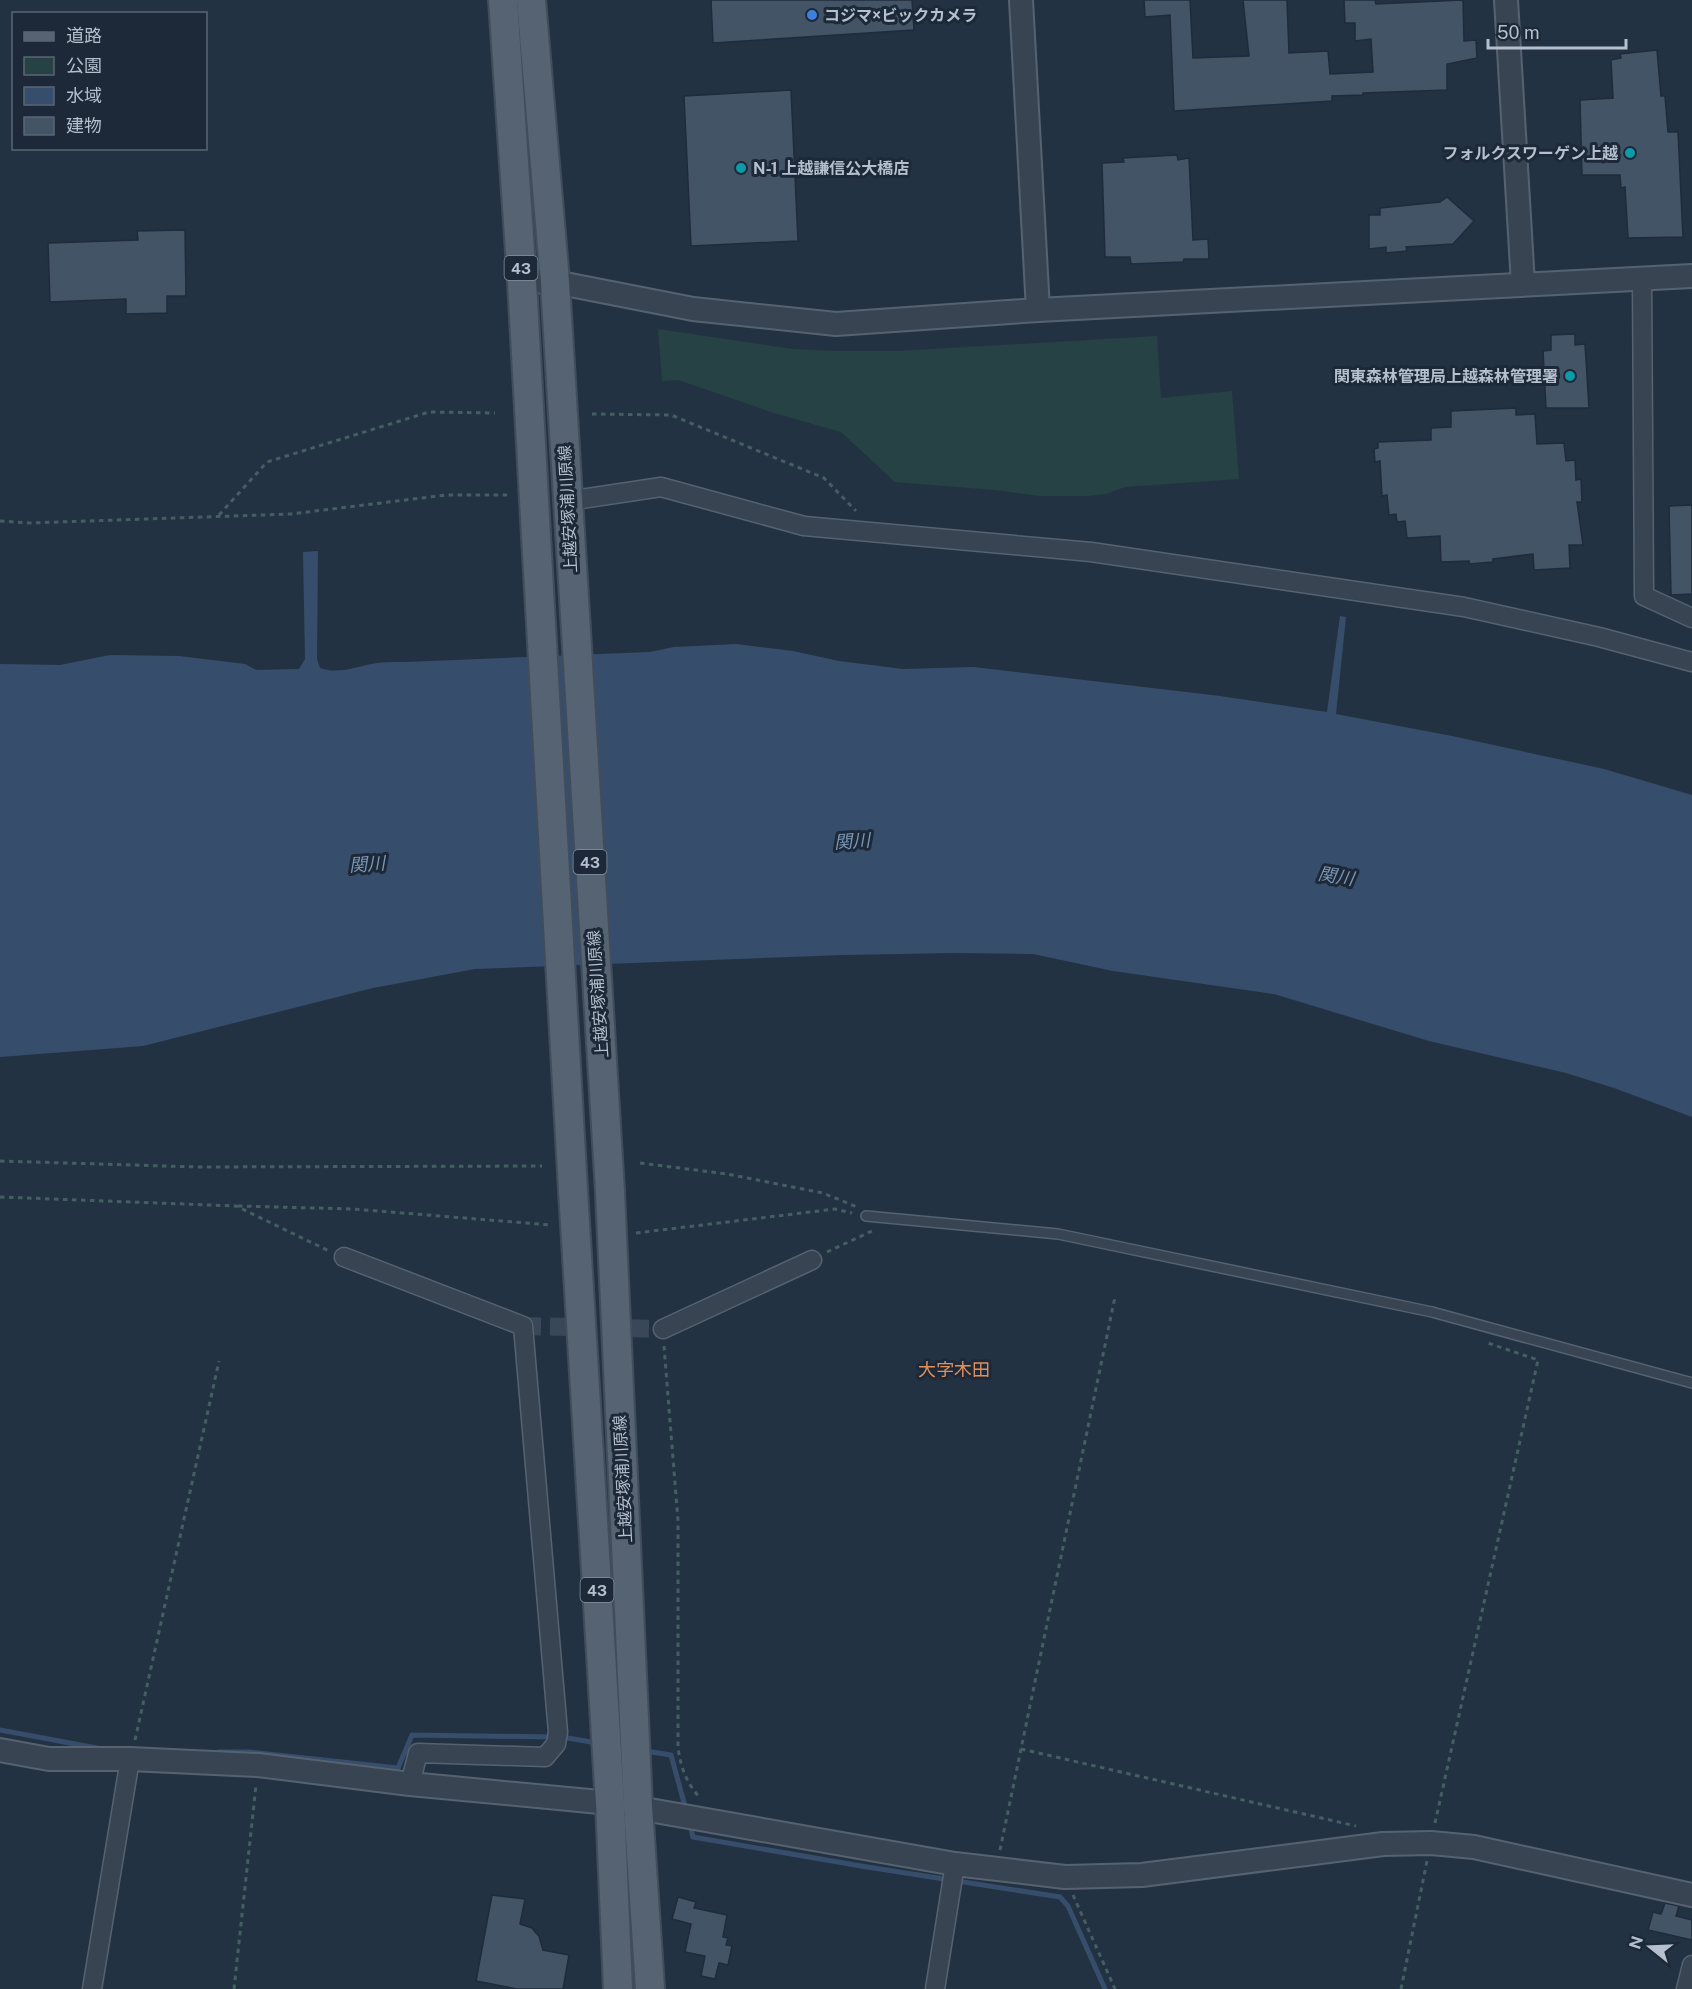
<svg xmlns="http://www.w3.org/2000/svg" width="1692" height="1989" font-family="'Public Sans','Noto Sans JP',sans-serif">
<rect width="100%" height="100%" fill="#233243"/>
<path fill="#264244" d="M658 329 793 349 836 351H897L1157 336 1161 398 1232 391 1239 479 1125 487 1106 494 1088 496H1039L995 490 895 482 841 432 774 413 678 380 662 381Z"/>
<path fill="#364e6b" d="M318 551 317 659 320 668C338 674 353 668 371 664 382 662 394 662 405 662L650 652 674 647 737 644 793 651 839 661 903 669 974 667 1220 696 1327 712 1340 616 1346 617 1336 714 1452 736 1604 769 1692 795V1117L1614 1088 1566 1073 1429 1041 1274 994 1113 971 1033 954 953 953 843 955 475 969 373 988 143 1046 0 1057V664L60 665 110 655 179 656 245 664 256 670 299 669 305 659 303 552Z"/>
<g fill="none" stroke-linecap="round" stroke-linejoin="round">
<g stroke="#364e6b" stroke-width="5">
<path d="M0 1730 102 1749"/>
<path d="M562 1737 597 1743"/>
<path d="M645 1751 671 1755 686 1810"/>
<path d="M219 1752H250L398 1768 412 1735 552 1737"/>
<path d="M689 1822 693 1837 861 1866 1060 1897 1068 1906 1105 1989"/>
</g>
</g>
<g fill="#445467" stroke="#1f2b3a" stroke-width="1.5">
<path d="M711 0H912L914 30 713 43Z"/>
<path d="M1144 0H1190L1193 58 1249 56 1243 0H1287L1289 53 1328 51 1330 74 1373 72 1371 39 1355 41V23H1345L1344 0H1375L1376 4 1463 0 1464 41 1476 40 1477 58 1447 64V90L1363 93V95L1332 96V101L1174 111 1170 15 1145 17Z"/>
<path d="M1657 50 1661 96H1665L1668 132H1678L1683 237 1628 238 1625 187 1621 188 1620 175H1582L1580 100 1613 98 1611 60 1621 58 1620 54Z"/>
<path d="M791 90 798 241 691 246 684 96Z"/>
<path d="M1177 155 1178 160 1189 158 1193 240 1208 239 1209 259H1184L1183 262 1131 264 1130 257H1105L1102 163 1124 162 1123 158Z"/>
<path d="M1447 197 1474 221 1453 244 1406 247 1407 251 1386 253V247L1369 249V215H1380V208L1440 202Z"/>
<path d="M185 230 186 296H167V313L126 314V299L50 302 48 243 138 240 137 231Z"/>
<path d="M1575 334V345L1585 344 1589 408H1546L1543 351 1551 350V335Z"/>
<path d="M1516 408V415L1535 414 1537 444 1564 443 1566 461 1575 460 1576 480 1581 479 1582 502H1577L1583 545H1569L1570 568 1534 570 1533 554 1493 559V562L1469 564V561L1441 562 1440 536 1407 538 1405 521 1397 522 1396 514 1389 515 1387 495 1382 496 1380 461 1375 462 1374 449 1378 448V442L1431 440V428L1451 427V411Z"/>
<path d="M1692 505V594L1671 595 1669 506Z"/>
<path d="M492 1895 525 1899 520 1924 532 1928 535 1932 539 1936 543 1950 569 1955 563 1989H517L476 1981Z"/>
<path d="M678 1897 696 1902 694 1908 727 1915 723 1937 728 1938 726 1945 732 1946 728 1965 719 1963 715 1979 701 1976 705 1956 685 1952 691 1924 672 1919Z"/>
<path d="M1665 1903 1679 1906 1676 1916 1692 1920V1940L1648 1930 1653 1912 1661 1914Z"/>
</g>
<g fill="none" stroke-linecap="round" stroke-linejoin="round">
<path stroke="#394758" stroke-width="18" stroke-dasharray="18 9" stroke-linecap="butt" d="M523 1326 663 1329"/>
<defs>
<path id="service" d="M866 1216 1058 1234 1432 1312 1692 1383"/>
<g id="minor">
<path d="M1642 278 1644 596 1692 618"/>
<path d="M568 501 661 487 804 526 1091 552 1464 607 1599 637 1692 662"/>
<path d="M344 1257 523 1326 558 1732 556 1744 545 1757 418 1753 410 1784"/>
<path d="M663 1329 812 1260"/>
<path d="M92 1989 130 1759"/>
<path d="M935 1989 955 1864"/>
<path d="M1686 1989 1692 1965"/>
</g>
<g id="tertiary">
<path d="M1021 0 1038 310"/>
<path d="M1506 0 1523 284"/>
<path d="M522 281 555 282 693 309 836 324 1038 310 1692 276"/>
<path d="M0 1750 49 1759H130L258 1765 410 1784 610 1803 955 1864 1065 1877 1142 1875 1383 1844 1431 1843 1474 1847 1692 1895"/>
</g>
<g id="primary">
<path d="M503 0 522 281 536 536"/>
<path d="M531 0 555 282 570 532"/>
<path d="M573 1190 610 1803 618 1989"/>
<path d="M610 1192 638 1807 650 1989"/>
</g>
</defs>
<use href="#service" stroke="#566270" stroke-width="12"/>
<use href="#minor" stroke="#566270" stroke-width="21"/>
<use href="#tertiary" stroke="#566270" stroke-width="26"/>
<use href="#primary" stroke="#424d5c" stroke-width="32"/>
<g stroke="#445f61" stroke-width="3" stroke-dasharray="4.5 4.5" stroke-linecap="butt">
<path d="M592 414 671 415 824 478 856 511"/>
<path d="M219 515 267 462 429 412 495 413"/>
<path d="M0 521 30 523 291 514 446 495H510"/>
<path d="M0 1161 198 1167 542 1166"/>
<path d="M640 1163 727 1174 823 1193 857 1207"/>
<path d="M0 1197 236 1206 329 1251"/>
<path d="M238 1206 353 1209 551 1225"/>
<path d="M636 1233 835 1209 852 1213"/>
<path d="M827 1252 872 1231"/>
<path d="M664 1346 678 1521V1748C681 1768 686 1782 700 1798"/>
<path d="M135 1740 219 1361"/>
<path d="M1021 1749 1356 1826"/>
<path d="M1435 1823 1538 1360 1485 1342"/>
<path d="M1000 1850 1115 1297"/>
<path d="M1073 1895 1115 1989"/>
<path d="M234 1989 256 1785"/>
<path d="M1401 1989 1427 1861"/>
</g>
<use href="#service" stroke="#384452" stroke-width="9"/>
<use href="#minor" stroke="#384452" stroke-width="18"/>
<use href="#tertiary" stroke="#384452" stroke-width="22"/>
<use href="#primary" stroke="#566373" stroke-width="28"/>
<defs>
<g id="primary-bridge">
<path d="M570 532 610 1192"/>
<path d="M536 536 573 1190"/>
</g>
</defs>
<use href="#primary-bridge" stroke="#424d5c" stroke-width="32" stroke-linecap="butt"/>
<use href="#primary-bridge" stroke="#566373" stroke-width="28"/>
</g>
<circle fill="#3f7fe0" stroke="#1d2938" stroke-width="2" cx="812" cy="15" r="6"/>
<g fill="#0f9aa8" stroke="#1d2938" stroke-width="2">
<circle cx="1630" cy="153" r="6"/>
<circle cx="741" cy="168" r="6"/>
<circle cx="1570" cy="376" r="6"/>
</g>
<g text-anchor="middle" dominant-baseline="central" stroke-width="6" stroke-linejoin="round" paint-order="stroke">
<g fill="#1d2938" stroke="#8792a0" stroke-width="1.5">
<rect x="504.5" y="256" width="33" height="24" rx="4.5"/>
<rect x="573.5" y="850" width="33" height="24" rx="4.5"/>
<rect x="580.5" y="1578" width="33" height="24" rx="4.5"/>
</g>
<g font-size="15" font-weight="bold" fill="#b5bfcd">
<text x="521" y="268">43</text>
<text x="590" y="862">43</text>
<text x="597" y="1590">43</text>
</g>
<g font-size="16" font-weight="bold" fill="#b5bfcd" stroke="#1d2938" text-anchor="start">
<text x="824" y="15">コジマ×ビックカメラ</text>
<text x="1618" y="153" text-anchor="end">フォルクスワーゲン上越</text>
<text x="753" y="168">N-1 上越謙信公大橋店</text>
<text x="1558" y="376" text-anchor="end">関東森林管理局上越森林管理署</text>
</g>
<g font-size="16" fill="#b5bfcd" stroke="#1d2938">
<text transform="translate(568 509) rotate(-93)">上越安塚浦川原線</text>
<text transform="translate(598 994) rotate(-94)">上越安塚浦川原線</text>
<text transform="translate(623 1479) rotate(-93)">上越安塚浦川原線</text>
</g>
<g font-size="18" font-style="italic" fill="#7a97b6" stroke="#1d2938">
<text transform="translate(852 841) rotate(-4)">関川</text>
<text transform="translate(367 864) rotate(-4)">関川</text>
<text transform="translate(1336 876) rotate(9)">関川</text>
</g>
<g font-size="18" fill="#df905d" stroke="#1d2938">
<text x="954" y="1369">大字木田</text>
</g>
</g>
<rect x="12" y="12" width="195" height="138" fill="#1d2938" stroke="#5a6574" stroke-width="1.5"/>
<rect x="24" y="32" width="30" height="9" fill="#566373" stroke="#5a6574" stroke-width="1.5"/>
<text x="66" y="42" font-size="18" fill="#b5bfcd">道路</text>
<rect x="24" y="57" width="30" height="18" fill="#264244" stroke="#5a6574" stroke-width="1.5"/>
<text x="66" y="72" font-size="18" fill="#b5bfcd">公園</text>
<rect x="24" y="87" width="30" height="18" fill="#364e6b" stroke="#5a6574" stroke-width="1.5"/>
<text x="66" y="102" font-size="18" fill="#b5bfcd">水域</text>
<rect x="24" y="117" width="30" height="18" fill="#445467" stroke="#5a6574" stroke-width="1.5"/>
<text x="66" y="132" font-size="18" fill="#b5bfcd">建物</text>
<g transform="translate(1650 1947) rotate(288)" stroke="#1d2938" stroke-width="4.5" paint-order="stroke">
<path d="M0-4.5L10 22L0 15L-10 22Z" fill="#b5bfcd"/>
<text y="-9" font-size="16" font-weight="bold" text-anchor="middle" fill="#b5bfcd">N</text>
</g>
<path d="M1488 39v9h138v-9" fill="none" stroke="#b5bfcd" stroke-width="3"/>
<text x="1497" y="39" font-size="18" fill="#b5bfcd" stroke="#1d2938" stroke-width="4.5" paint-order="stroke">50 m</text>
</svg>
